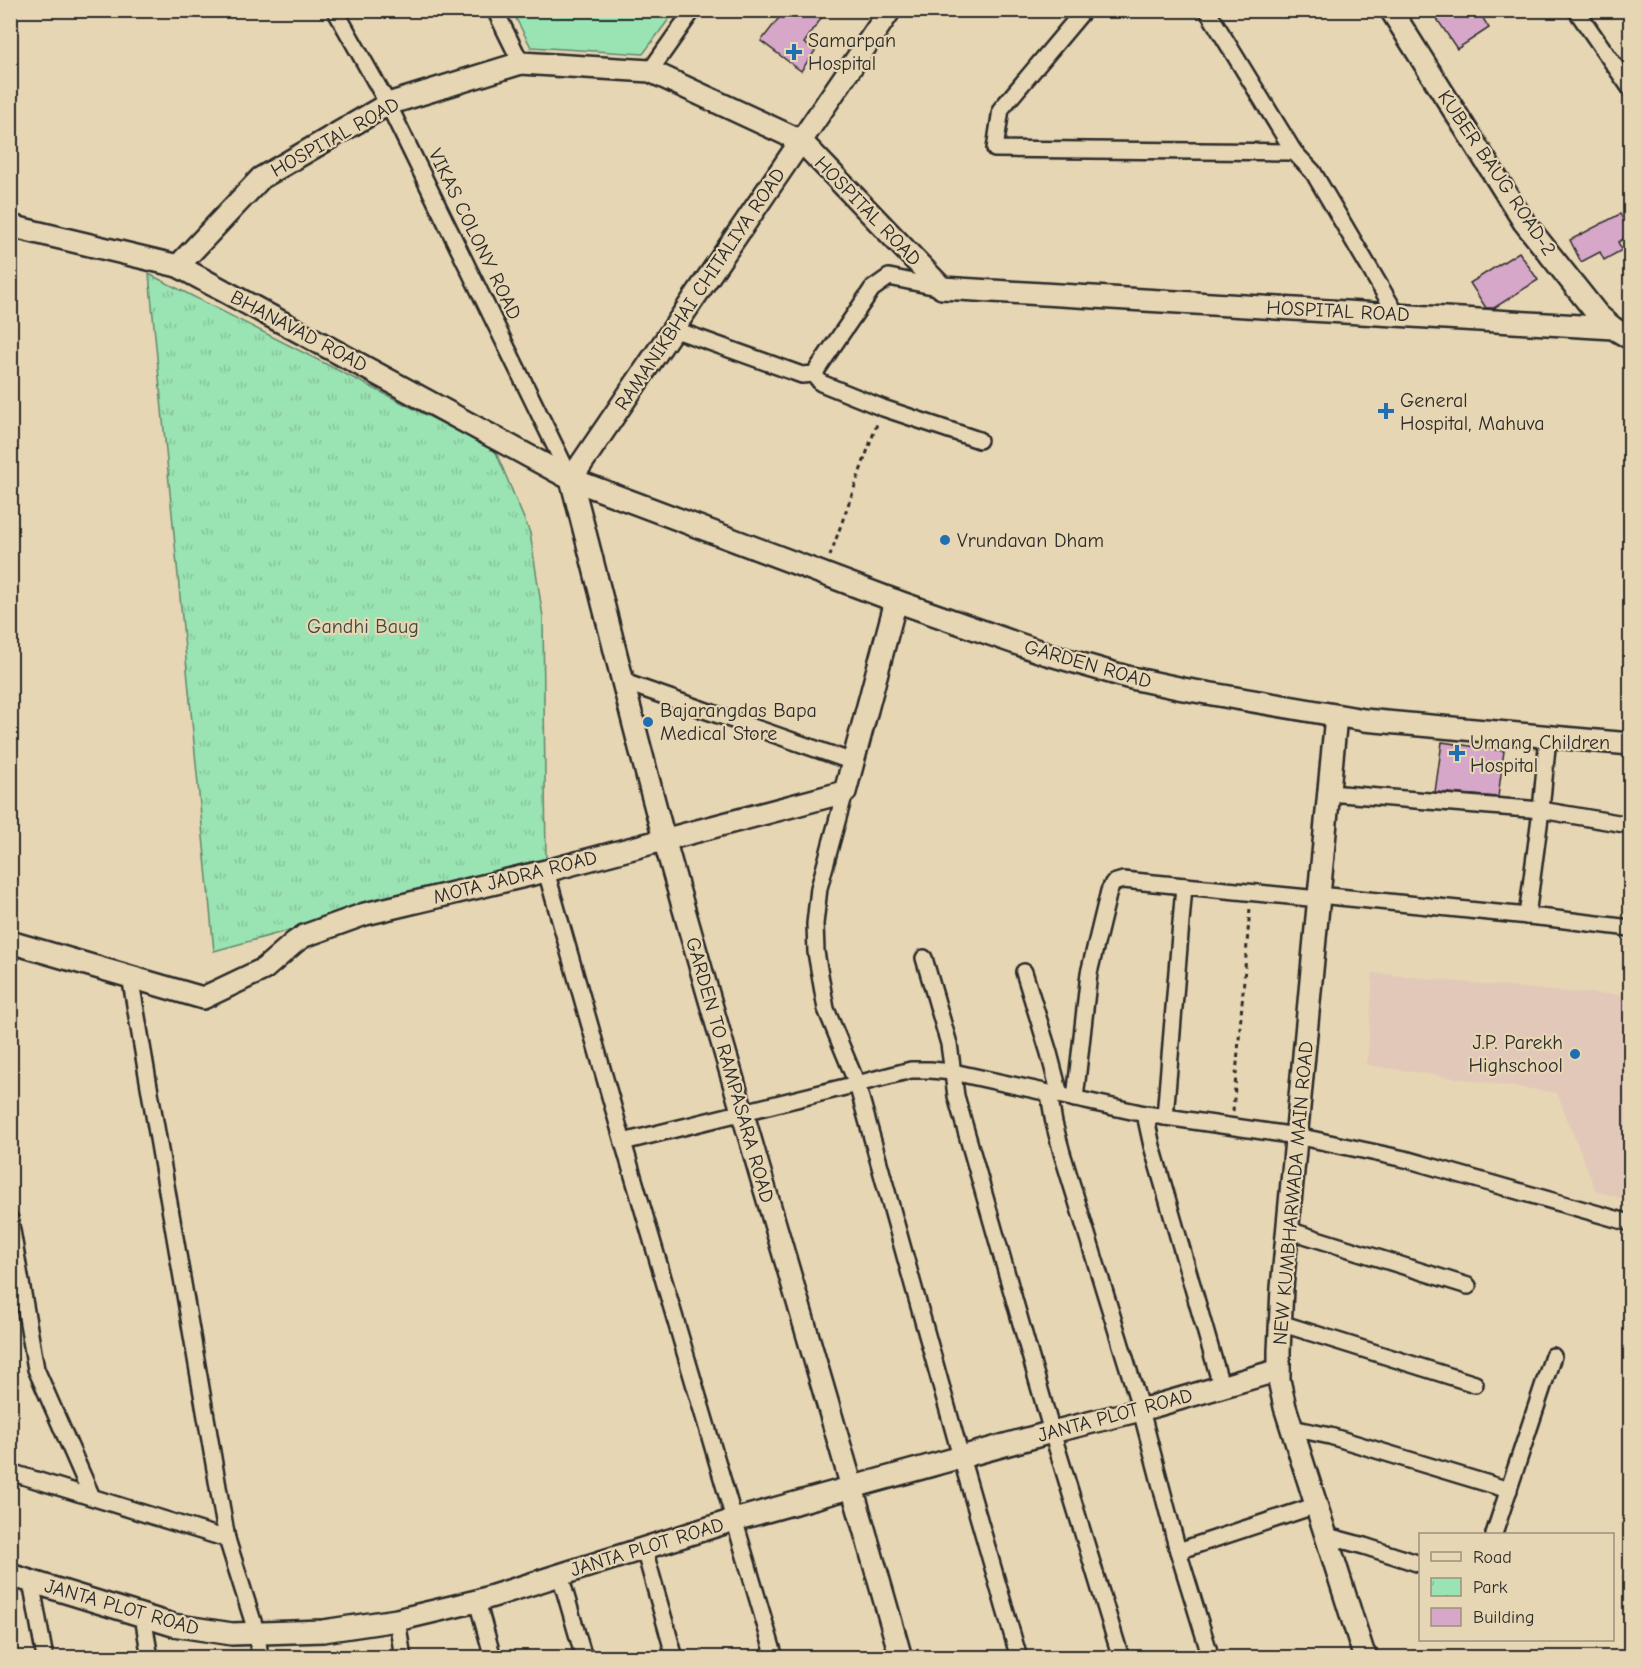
<svg xmlns="http://www.w3.org/2000/svg" width="1641" height="1668" font-family="'Comic Neue',sans-serif">
<defs>
<pattern id="park-tufts" width="24" height="20" patternUnits="userSpaceOnUse" patternTransform="scale(1.5)"><rect width="24" height="20" fill="#9ae3b2"/><path d="M3 7l-1-3M5 7V3M7 7l1-3M15 17l-1-3M17 17v-4M19 17l1-3" fill="none" stroke="#85c399"/></pattern>
</defs>
<rect width="100%" height="100%" fill="#e7d6b3"/>
<filter id="ink" filterUnits="userSpaceOnUse"><feTurbulence type="fractalNoise" baseFrequency=".0167" numOctaves="2"/><feDisplacementMap in="SourceGraphic" scale="12" xChannelSelector="R" yChannelSelector="G"/><feConvolveMatrix kernelMatrix="1 2 1 2 8 2 1 2 1" color-interpolation-filters="sRGB"/></filter>
<g filter="url(#ink)">
<path fill="#e2c8b9" d="M1373 973 1564 992 1630 995V1201L1596 1191 1557 1093 1367 1065Z"/>
<path fill="url(#park-tufts)" stroke="#62876e" stroke-width="1.5" d="M149 274 495 450 530 533 543 617 546 859 214 951Z"/>
<path fill="#9ae3b2" stroke="#62876e" stroke-width="1.5" d="M512 11H675L643 54 531 47Z"/>
<g fill="#d6a7c8" stroke="#2b2b2b" stroke-width="1.5">
<path d="M785 10H827L804 43 815 51 801 71 761 41Z"/>
<path d="M1451 10H1478L1489 28 1457 49 1437 19Z"/>
<path d="M1620 214 1630 232V235L1618 242 1622 250 1604 260 1600 252 1581 262 1570 240Z"/>
<path d="M1519 252 1538 280 1494 308H1486L1470 283Z"/>
<path d="M1442 742 1504 751 1498 797 1435 792Z"/>
</g>
<g fill="none" stroke-linecap="round" stroke-linejoin="round">
<defs>
<g id="street">
<path d="M335 10 388 104 571 479"/>
<path d="M495 10 521 63"/>
<path d="M1084 10 1001 109 995 149 1294 152"/>
<path d="M1207 10 1294 152 1313 172 1397 315"/>
<path d="M1576 10 1630 88"/>
<path d="M650 71 693 10"/>
<path d="M673 329 802 375 814 374 872 289 889 277 942 288"/>
<path d="M814 374 821 383 883 408 979 440"/>
<path d="M624 682 853 762"/>
<path d="M1329 793 1541 810 1630 825"/>
<path d="M546 871 623 1142 775 1658"/>
<path d="M1319 895 1548 918 1630 928"/>
<path d="M1527 916 1541 810 1548 737"/>
<path d="M924 958 949 1044 956 1096 1052 1432 1121 1658"/>
<path d="M1024 972 1049 1053 1060 1095"/>
<path d="M130 976 227 1539"/>
<path d="M1049 1094 1054 1123 1062 1153 1141 1410 1178 1551 1211 1658"/>
<path d="M1075 1099 1089 973 1109 891 1113 883 1123 880 1319 899"/>
<path d="M1145 1114 1152 1146 1221 1385"/>
<path d="M1165 1117 1184 886"/>
<path d="M623 1142 857 1084 826 1009 816 952 815 924 819 888 845 792"/>
<path d="M10 1219 36 1369 92 1497"/>
<path d="M1288 1230 1468 1286"/>
<path d="M1280 1323 1475 1384"/>
<path d="M1292 1428 1330 1436 1509 1490"/>
<path d="M10 1472 227 1539 257 1634 260 1658"/>
<path d="M1494 1534 1553 1356"/>
<path d="M1327 1536 1364 1546 1420 1564"/>
<path d="M644 1549 675 1658"/>
<path d="M1178 1551 1317 1505"/>
<path d="M560 1575 584 1658"/>
<path d="M31 1581 45 1658"/>
<path d="M477 1601 493 1658"/>
<path d="M143 1616 150 1658"/>
<path d="M397 1620 403 1658"/>
<path d="M1019 1658 961 1457 857 1084 911 1070H930L953 1072 1145 1114 1297 1136 1409 1160 1630 1223"/>
</g>
<g id="secondary">
<path d="M1391 10 1524 222 1598 315 1613 328"/>
<path d="M10 226 178 266 571 479 896 601 1047 654 1127 677 1183 689 1364 720 1630 744"/>
<path d="M178 266 261 178 388 104 521 63 650 71 801 141 942 288 1613 328 1630 338"/>
<path d="M571 479C603 600 632 722 665 842 741 1115 824 1385 901 1658"/>
<path d="M571 479 890 10"/>
<path d="M1336 716 1282 1288 1279 1351V1380L1285 1407 1363 1652 1367 1658"/>
<path d="M10 942 203 998 264 969 295 942 304 936 365 914 546 871 845 792 896 601"/>
<path d="M10 1575 173 1625 232 1634 323 1631 397 1620 477 1601 734 1520 1052 1432 1141 1410 1279 1370"/>
</g>
</defs>
<use href="#street" stroke="#2b2b2b" stroke-width="20"/>
<use href="#secondary" stroke="#2b2b2b" stroke-width="26"/>
<g stroke="#2b2b2b" stroke-width="3" stroke-dasharray="4.5 4.5" stroke-linecap="butt">
<path d="M830 556 878 421"/>
<path d="M1233 1111 1250 908"/>
</g>
<use href="#street" stroke="#e7d6b3" stroke-width="15"/>
<use href="#secondary" stroke="#e7d6b3" stroke-width="21"/>
</g>
</g>
<g fill="#1f6fb2" stroke="#e7d6b3" stroke-width="2">
<path d="M791 43h6v6h6v6h-6v6h-6v-6h-6v-6h6z"/>
<path d="M1383 402h6v6h6v6h-6v6h-6v-6h-6v-6h6z"/>
<circle cx="945" cy="540" r="6"/>
<circle cx="648" cy="722" r="6"/>
<path d="M1454 744h6v6h6v6h-6v6h-6v-6h-6v-6h6z"/>
<circle cx="1575" cy="1054" r="6"/>
</g>
<g text-anchor="middle" dominant-baseline="central" stroke-width="4.5" stroke-linejoin="round" paint-order="stroke">
<g font-size="20" fill="#2b2b2b" stroke="#e7d6b3" text-anchor="start">
<text x="808" y="40">Samarpan<tspan x="808" dy="23">Hospital</tspan></text>
<text x="1400" y="400">General<tspan x="1400" dy="23">Hospital, Mahuva</tspan></text>
<text x="957" y="540">Vrundavan Dham</text>
<text x="660" y="710">Bajarangdas Bapa<tspan x="660" dy="23">Medical Store</tspan></text>
<text x="1470" y="742">Umang Children<tspan x="1470" dy="23">Hospital</tspan></text>
<text x="1563" y="1042" text-anchor="end">J.P. Parekh<tspan x="1563" dy="23">Highschool</tspan></text>
</g>
<g font-size="20" fill="#2b2b2b" stroke="#e7d6b3">
<text transform="translate(335 137) rotate(-29)">HOSPITAL ROAD</text>
<text transform="translate(1497 173) rotate(56)">KUBER BAUG ROAD-2</text>
<text transform="translate(868 211) rotate(46)">HOSPITAL ROAD</text>
<text transform="translate(475 234) rotate(64)">VIKAS COLONY ROAD</text>
<text transform="translate(700 289) rotate(-56)">RAMANIKBHAI CHITALIYA ROAD</text>
<text transform="translate(1338 311) rotate(3)">HOSPITAL ROAD</text>
<text transform="translate(299 331) rotate(28)">BHANAVAD ROAD</text>
<text transform="translate(1088 664) rotate(16)">GARDEN ROAD</text>
<text transform="translate(515 877) rotate(-14)">MOTA JADRA ROAD</text>
<text transform="translate(730 1070) rotate(74)">GARDEN TO RAMPASARA ROAD</text>
<text transform="translate(1293 1193) rotate(-85)">NEW KUMBHARWADA MAIN ROAD</text>
<text transform="translate(1115 1415) rotate(-15)">JANTA PLOT ROAD</text>
<text transform="translate(647 1547) rotate(-17)">JANTA PLOT ROAD</text>
<text transform="translate(122 1607) rotate(16)">JANTA PLOT ROAD</text>
</g>
<g font-size="20" fill="#3c473f" stroke="#e7d6b3">
<text x="363" y="626">Gandhi Baug</text>
</g>
</g>
<rect width="1641" height="1668" fill="none" stroke="#e7d6b3" stroke-width="36"/>
<rect x="18" y="18" width="1605" height="1632" fill="none" stroke="#2b2b2b" stroke-width="2" filter="url(#ink)"/>
<rect x="1419" y="1533" width="195" height="108" fill="#e7d6b3" stroke="#9c927d" stroke-width="1.5"/>
<rect x="1431" y="1552" width="30" height="9" fill="#e7d6b3" stroke="#9c927d" stroke-width="1.5"/>
<text x="1473" y="1563" font-size="18" fill="#2b2b2b">Road</text>
<rect x="1431" y="1578" width="30" height="18" fill="url(#park-tufts)" stroke="#9c927d" stroke-width="1.5"/>
<text x="1473" y="1593" font-size="18" fill="#2b2b2b">Park</text>
<rect x="1431" y="1608" width="30" height="18" fill="#d6a7c8" stroke="#9c927d" stroke-width="1.5"/>
<text x="1473" y="1623" font-size="18" fill="#2b2b2b">Building</text>
</svg>
